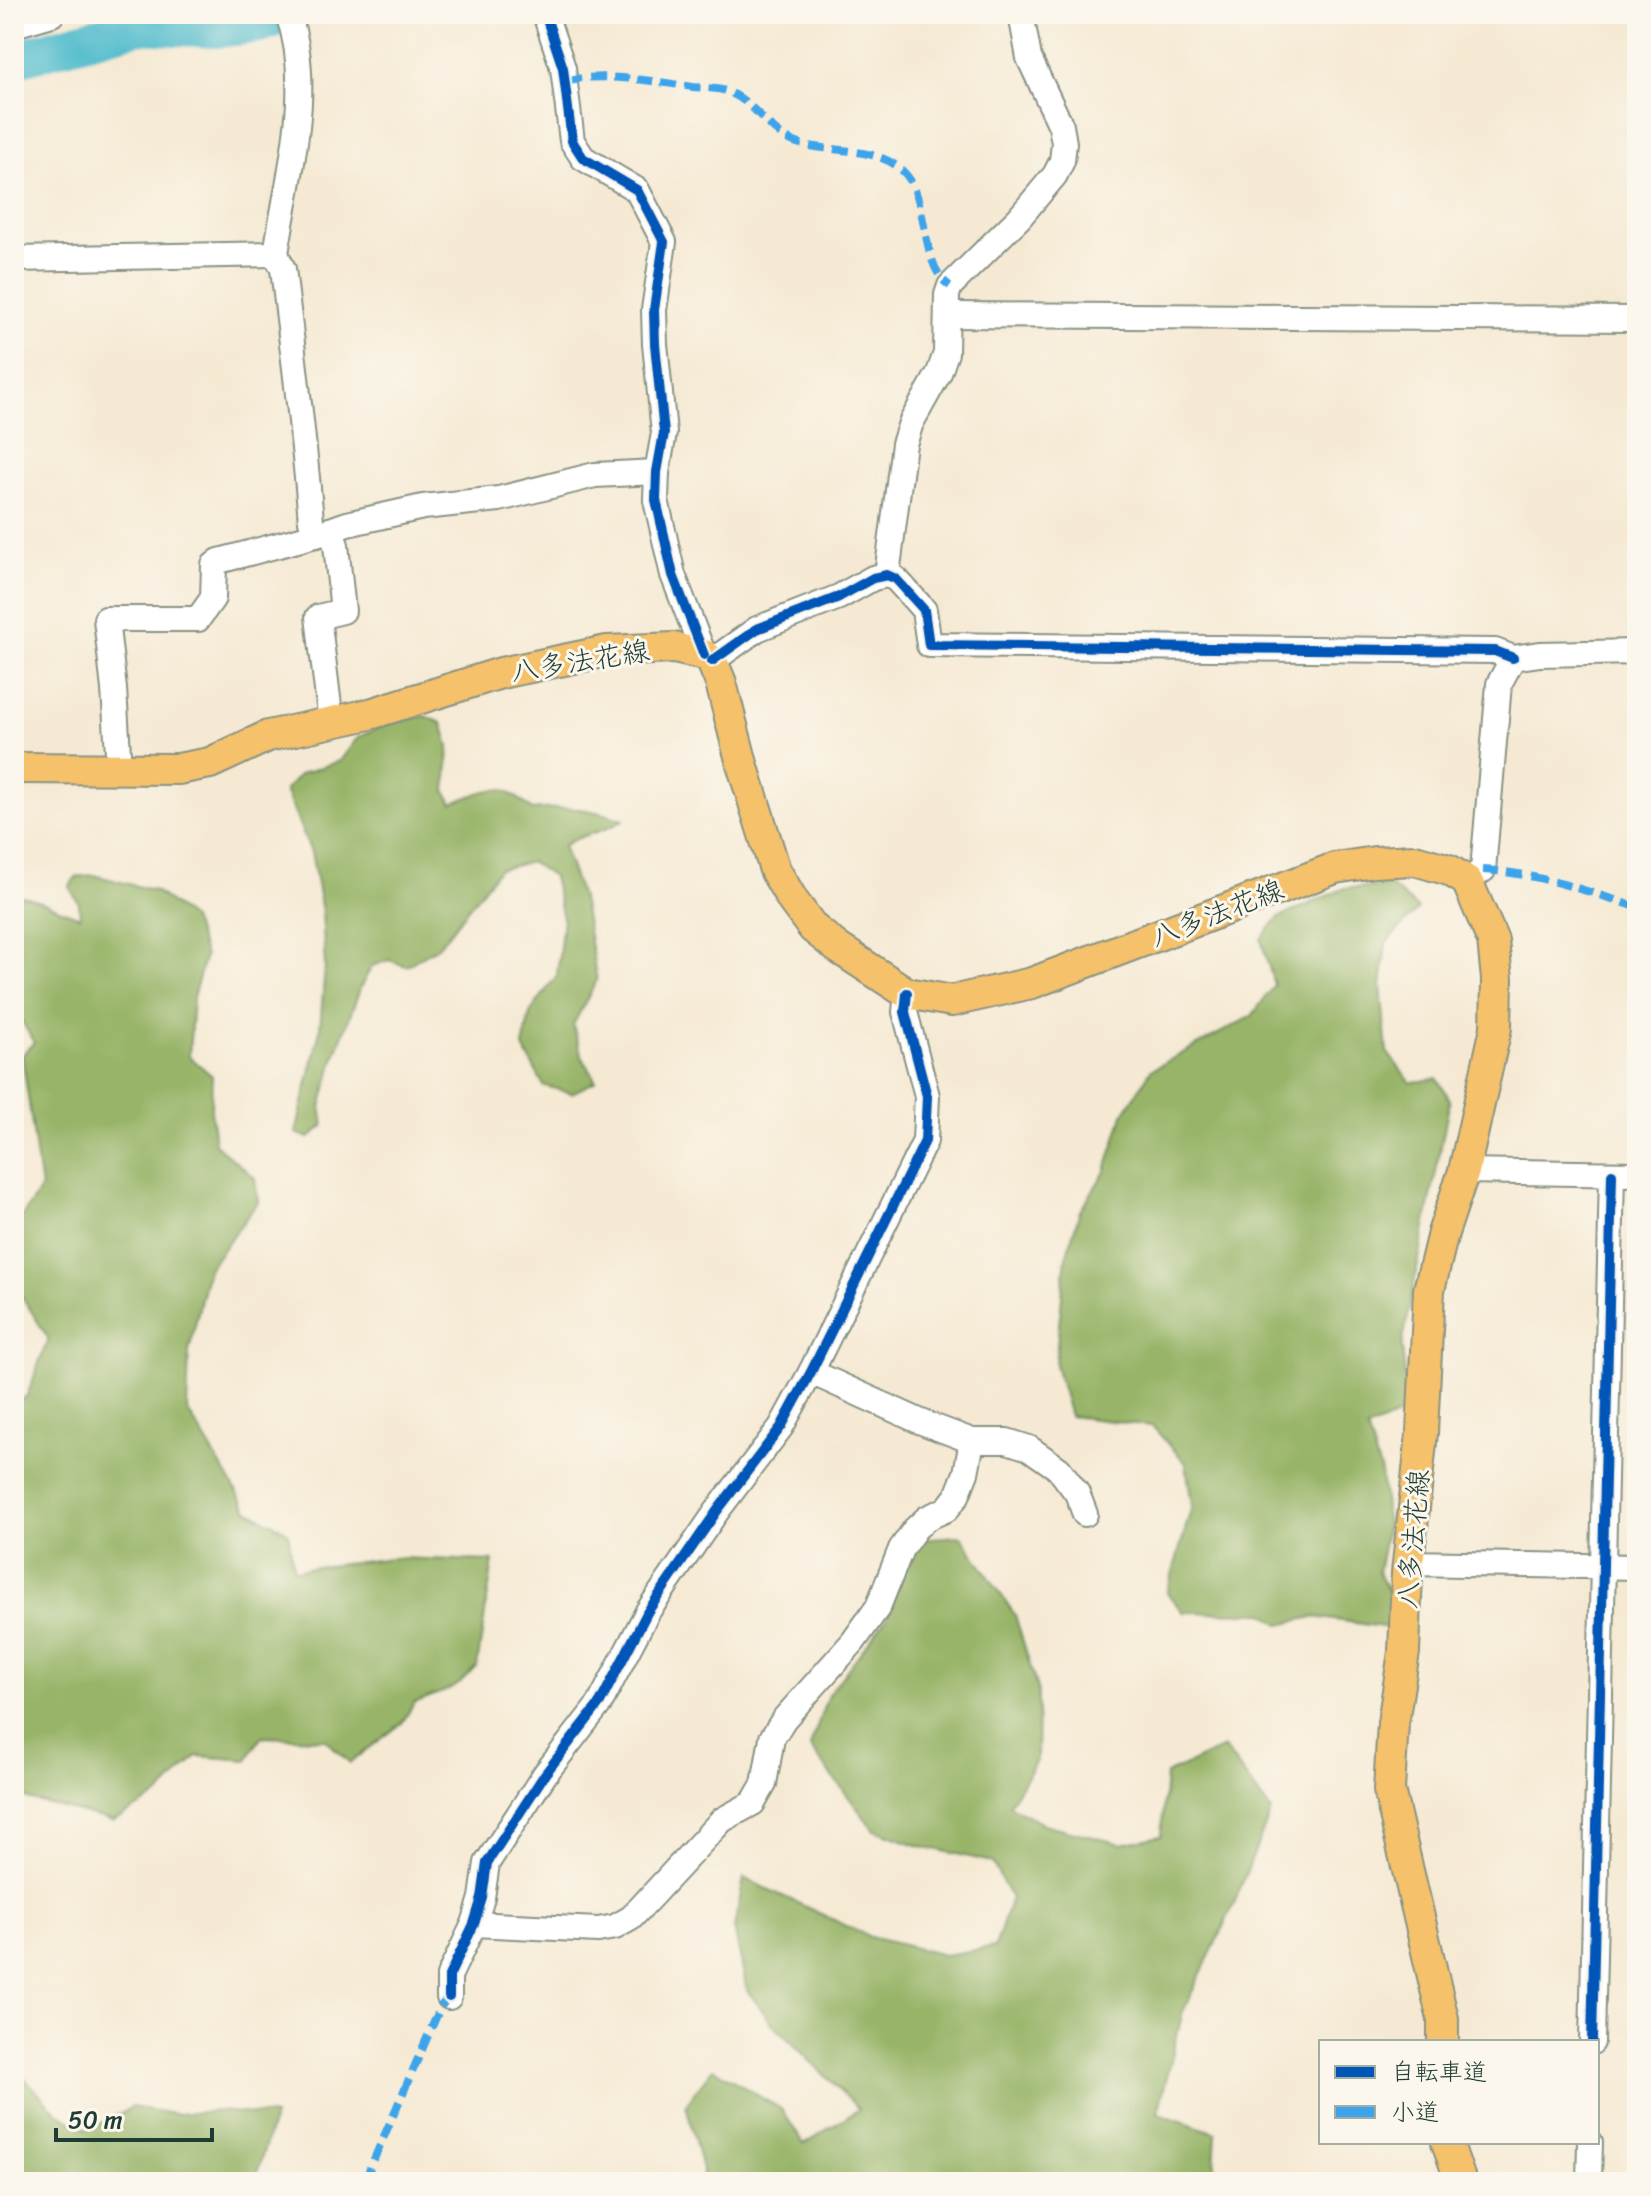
<svg xmlns="http://www.w3.org/2000/svg" width="1651" height="2196" font-family="Sriracha,'Klee One',sans-serif">
<rect width="100%" height="100%" fill="#fbf7ec"/>
<filter id="ink" filterUnits="userSpaceOnUse"><feTurbulence type="fractalNoise" baseFrequency=".0125" numOctaves="2"/><feDisplacementMap in="SourceGraphic" scale="16" xChannelSelector="R" yChannelSelector="G"/><feConvolveMatrix kernelMatrix="1 2 1 2 8 2 1 2 1" color-interpolation-filters="sRGB"/></filter>
<filter id="wash" filterUnits="userSpaceOnUse"><feTurbulence type="fractalNoise" baseFrequency=".006" numOctaves="4" result="noise"/><feDisplacementMap in="SourceGraphic" scale="32" xChannelSelector="R" yChannelSelector="G"/><feGaussianBlur stdDeviation="1.8" result="paint"/><feColorMatrix in="noise" values="0 0 0 0 0 0 0 0 0 0 0 0 0 0 0 0 0 1.4 0 .05"/><feComposite in="paint" operator="in"/></filter>
<g filter="url(#wash)">
<rect width="100%" height="100%" fill="#f5e9d3"/>
<g fill="#97b467" stroke="#5b784e" stroke-width="2">
<path d="M425 716 442 723 449 746 446 792 453 803C492 788 500 780 532 810 568 806 590 808 623 820 604 834 582 832 563 846L583 903 597 980 573 1025 583 1059 596 1081 572 1093 544 1086 523 1047 530 1013 557 975 563 918 553 877 531 862 499 869 438 947 406 966 389 960 372 966 361 986 335 1056 321 1107 324 1125 309 1138 296 1133 320 1030 325 966 322 911 311 852 285 790 300 774 340 761 358 737 389 723Z"/>
<path d="M94 875 155 891 192 919 205 956 193 997 189 1056 212 1076 211 1110 215 1144 255 1178 258 1202 208 1269 189 1351 187 1410 248 1510 288 1532 294 1570 392 1558 493 1561 477 1666 455 1687 414 1703 402 1723 350 1763 325 1739 261 1737 247 1760 197 1756 158 1796 113 1821 28 1799 14 1792V1404L27 1396 48 1338 14 1284V1219L22 1216 41 1188 22 1055 34 1042 14 1008V895L28 897 80 917 79 903 69 887 76 877Z"/>
<path d="M1391 886 1418 909 1386 943 1381 986 1387 1052 1411 1083 1437 1078 1450 1100 1402 1346 1408 1411 1367 1429 1381 1473 1387 1525 1378 1572 1395 1604 1391 1628 1314 1617 1280 1624 1264 1613 1183 1612 1167 1593 1192 1506 1186 1463 1152 1426 1070 1416 1055 1365 1066 1257 1080 1211 1106 1170 1123 1115 1151 1070 1252 1016 1274 985 1261 939 1278 918 1345 888Z"/>
<path d="M961 1536 1015 1615 1038 1692 1037 1759 1009 1805 1043 1824 1121 1844 1161 1836 1166 1774 1224 1748 1271 1811 1233 1906 1183 2011 1158 2113 1216 2133 1213 2182H705L686 2104 713 2068 782 2110 804 2144 859 2109 771 2022 747 1990 734 1928 744 1878 870 1937 944 1955 995 1947 1011 1898 992 1862 917 1845 874 1830 810 1747 828 1695 886 1619 916 1539Z"/>
<path d="M14 2067 57 2113 88 2130 132 2107 175 2114 219 2111 274 2116 257 2173 238 2182H14Z"/>
</g>
<g fill="none" stroke-linecap="round" stroke-linejoin="round">
<path stroke="#50bbcc" stroke-width="38" d="M14 59 139 25 216 29 260 24 285 14"/>
</g>
</g>
<g filter="url(#ink)">
<g fill="none" stroke-linecap="round" stroke-linejoin="round">
<defs>
<g id="minor">
<path d="M545 14 563 68 572 141 583 158 637 190 664 242 654 310 655 344 664 433 657 472 656 500 673 575 704 655"/>
<path d="M14 25 52 14"/>
<path d="M14 259 276 254C287 179 315 89 288 14"/>
<path d="M948 315 1637 319"/>
<path d="M330 530 336 545 343 611 318 617 331 722"/>
<path d="M316 535 347 524 423 507 499 499 595 475 657 472"/>
<path d="M887 575 904 444 911 423 939 373 946 353 947 295 950 286 1019 218 1055 175 1062 161 1064 143 1061 126 1029 58 1021 14"/>
<path d="M712 661 757 629 839 597 873 578 887 575 896 579 924 610 929 645 1495 651 1513 658"/>
<path d="M119 769 114 689 106 619H198L213 598 214 565 219 561 316 535 311 521C304 436 293 353 283 269L276 254"/>
<path d="M1467 881 1483 870 1499 684 1513 658 1540 654 1637 652"/>
<path d="M1464 1171 1637 1174"/>
<path d="M811 1372 919 1421 972 1441H1007L1029 1448 1059 1469 1077 1493 1085 1514"/>
<path d="M1408 1563 1637 1567"/>
<path d="M474 1924 598 1930 615 1927 631 1918 722 1820 753 1803 764 1784 772 1738 784 1719 853 1642 878 1607 901 1549 915 1529 927 1518 947 1509 957 1496 966 1473 972 1441"/>
<path d="M449 1997V1976L474 1924 482 1898 487 1863 545 1774 600 1703 648 1611 717 1511 781 1427 811 1372 925 1141 927 1096 905 1012 907 993"/>
<path d="M1592 2042 1612 1174"/>
<path d="M1589 2182 1590 2142"/>
</g>
<g id="major">
<path d="M14 768 178 769 210 763 268 736 370 714 501 673 607 651 674 648 704 655 712 661 721 683 742 764 775 870 793 901 813 928 838 948 907 993 952 1001 1032 983 1335 868 1375 862 1415 860 1449 870 1467 881 1493 941 1497 979 1496 1028 1464 1171 1443 1233 1429 1290 1422 1433 1407 1573 1404 1652 1393 1723 1389 1790 1443 2019V2042"/>
<path d="M1447 2142 1461 2182"/>
</g>
</defs>
<use href="#minor" stroke="#8a9384" stroke-width="28"/>
<use href="#major" stroke="#8a9384" stroke-width="34"/>
<use href="#minor" stroke="#fff" stroke-width="24"/>
<use href="#major" stroke="#f5c16b" stroke-width="30"/>
<g stroke="#3da4eb" stroke-width="8" stroke-dasharray="16 8" stroke-linecap="butt">
<path d="M566 83C572 81 578 78 584 78 619 75 658 82 693 87 704 88 719 88 729 92 756 103 769 134 797 143 832 154 887 144 910 180 928 209 922 268 950 286"/>
<path d="M1483 870C1537 873 1586 891 1637 907"/>
<path d="M364 2182 441 2006 449 1997"/>
</g>
<defs>
<g id="cycleway">
<path d="M545 14 563 68 572 141 583 158 637 190 664 242 654 310 655 344 664 433 657 472 656 500 673 575 704 655"/>
<path d="M712 661 757 629 839 597 873 578 887 575 896 579 924 610 929 645 1495 651 1513 658"/>
<path d="M449 1997V1976L474 1924 482 1898 487 1863 545 1774 600 1703 648 1611 717 1511 781 1427 811 1372 925 1141 927 1096 905 1012 907 993"/>
<path d="M1592 2042 1612 1174"/>
</g>
</defs>
<use href="#cycleway" stroke="#fbf7ec" stroke-width="15"/>
<use href="#cycleway" stroke="#0057b8" stroke-width="10"/>
</g>
</g>
<g text-anchor="middle" dominant-baseline="central" stroke-width="6" stroke-linejoin="round" paint-order="stroke">
<g font-size="28" fill="#1f3d34" stroke="#fbf7ec">
<text transform="translate(580 661) rotate(-9)">八多法花線</text>
<text transform="translate(1217 913) rotate(-21)">八多法花線</text>
<text transform="translate(1413 1539) rotate(-85)">八多法花線</text>
</g>
</g>
<rect width="1651" height="2196" fill="none" stroke="#fbf7ec" stroke-width="48"/>
<rect x="1319" y="2040" width="280" height="104" fill="#fbf7ec" stroke="#a3ada2" stroke-width="2"/>
<rect x="1335" y="2066" width="40" height="12" fill="#0057b8" stroke="#a3ada2" stroke-width="2"/>
<text x="1391" y="2080" font-size="24" fill="#1f3d34">自転車道</text>
<rect x="1335" y="2106" width="40" height="12" fill="#3da4eb" stroke="#a3ada2" stroke-width="2"/>
<text x="1391" y="2120" font-size="24" fill="#1f3d34">小道</text>
<path d="M56 2128v12h156v-12" fill="none" stroke="#1f3d34" stroke-width="4"/>
<text x="68" y="2128" font-size="24" fill="#1f3d34" stroke="#fbf7ec" stroke-width="6" paint-order="stroke">50 m</text>
</svg>
